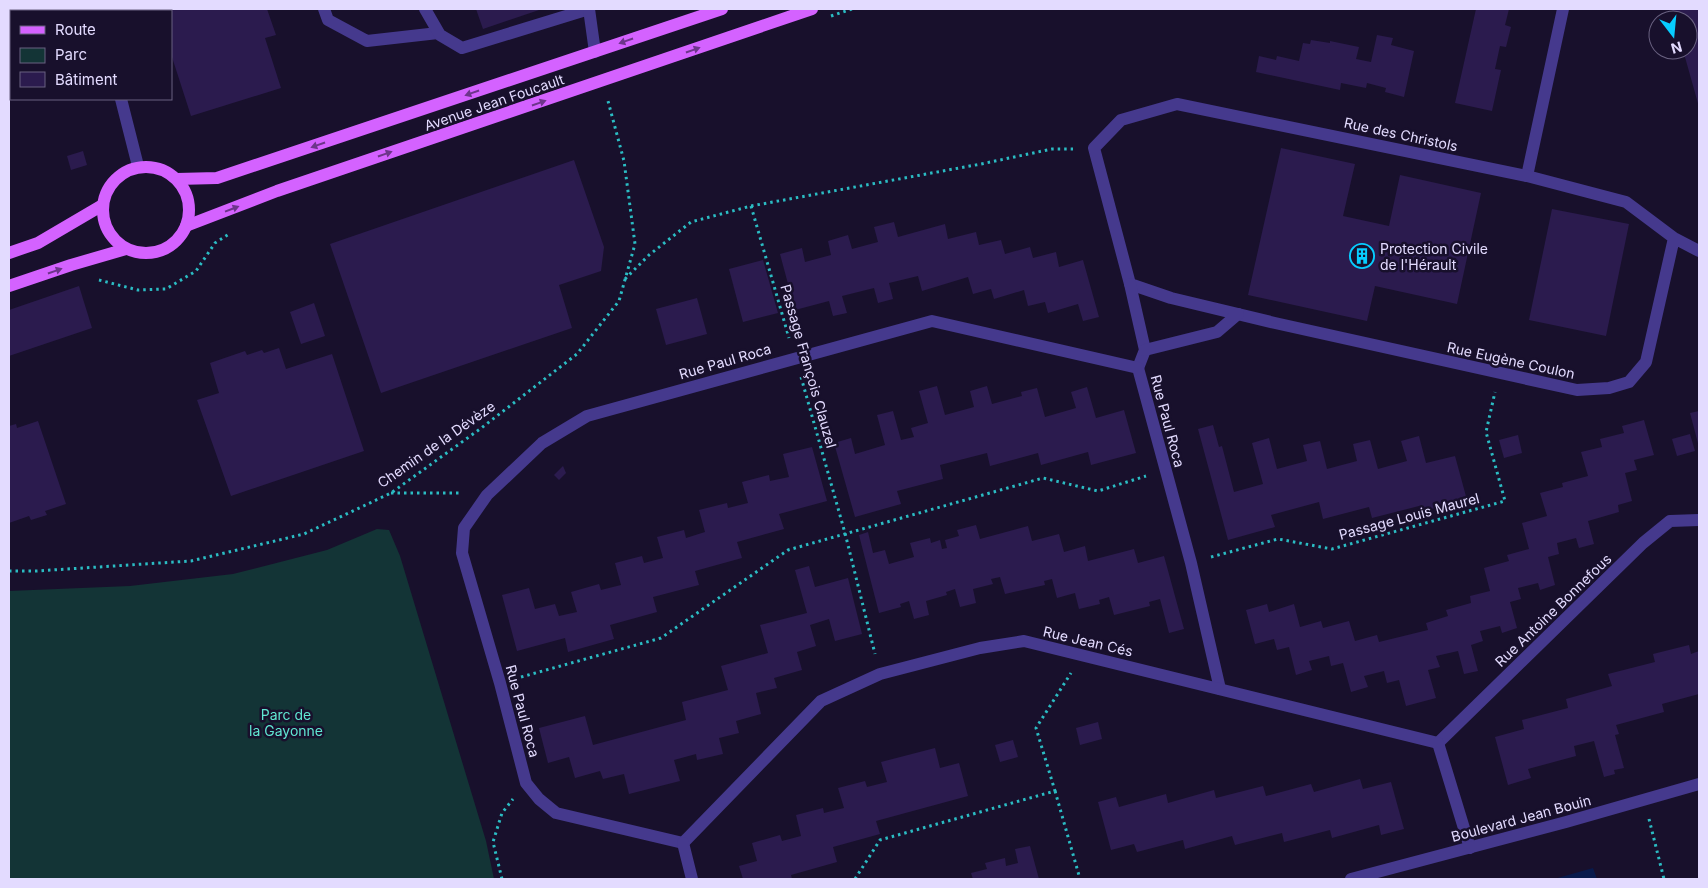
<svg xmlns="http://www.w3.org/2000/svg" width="1708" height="888" font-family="Inter,sans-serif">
<rect width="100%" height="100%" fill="#18102c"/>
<path fill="#133436" d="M377 529 389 530 400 556 486 841 494 879H9V591L130 586 233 574 327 550Z"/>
<path fill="#081a4c" d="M1593 868 1597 879H1554Z"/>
<g fill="#2b1b4e">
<path d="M156 9H267L276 35 265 38 281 88 191 116 171 54V11H157Z"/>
<path d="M476 9H542L483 29Z"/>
<path d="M1476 9H1509L1505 25 1511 27 1506 47 1500 46 1495 69 1501 70 1492 111 1455 103Z"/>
<path d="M1672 9H1699V107L1683 50H1688V20H1675Z"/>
<path d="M1377 35 1393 38 1391 45 1414 51 1404 97 1385 92 1386 88 1367 83 1366 88 1341 83 1340 90 1256 72 1259 56 1276 60 1277 56 1299 61 1303 43 1310 44 1311 40 1330 43V41L1359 47 1356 59 1371 62Z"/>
<path d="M1281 148 1355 164 1343 216 1389 226 1400 175 1481 193 1457 304 1375 286 1367 321 1248 295Z"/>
<path d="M83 151 87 165 71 170 67 156Z"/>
<path d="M574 160 604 247 601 271 559 285 572 328 381 393 330 244Z"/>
<path d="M1552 209 1629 224 1606 336 1529 320Z"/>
<path d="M894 222 898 237 945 224 948 239 976 232 979 245 1001 240 1005 254 1030 247 1033 258 1056 252 1059 267 1083 260 1099 317 1083 321 1078 304 1048 313 1045 302 1028 306 1024 290 994 299 991 289 973 294 968 277 922 291 918 276 889 283 893 299 878 303 874 288 842 296 847 313 833 316 829 301 795 310 780 254 802 248 805 262 831 255 828 241 848 235 852 249 878 242 874 227Z"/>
<path d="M763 260 778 313 743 322 729 269Z"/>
<path d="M79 286 92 328 9 356V310Z"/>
<path d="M697 298 707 334 666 345 656 309Z"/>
<path d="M314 303 325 336 301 344 290 312Z"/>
<path d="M279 348 286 369 332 354 364 451 231 496 197 400 219 393 210 363 245 351 247 355 262 350 264 353Z"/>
<path d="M937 386 945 415 974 407 970 391 987 386 992 404 1022 396 1021 392 1037 388 1045 417 1076 408 1071 392 1087 387 1096 418 1124 410 1136 453 1091 465 1088 452 1041 465 1038 453 990 466 987 453 940 465 943 479 897 491 901 504 855 517 834 443 851 438 855 454 885 445 877 415 893 411 901 440 914 437 911 428 928 423 919 391Z"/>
<path d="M1699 411V447L1690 413Z"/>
<path d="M1644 420 1654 455 1634 460 1637 470 1625 473 1632 501 1618 505 1619 512 1588 521 1594 544 1579 548 1576 538 1557 543 1559 554 1548 557 1555 585 1540 590 1538 583 1518 588 1521 599 1510 602 1517 628 1502 633 1500 626 1480 631 1483 641 1471 645 1478 671 1464 674 1458 651 1436 656 1440 667 1428 670 1436 698 1406 706 1399 680 1387 683 1384 671 1364 676 1368 687 1351 692 1343 663 1331 666 1329 656 1309 661 1312 670 1296 675 1289 647 1277 650 1274 639 1255 644 1246 610 1267 604 1269 612 1294 604 1300 627 1321 621 1323 628 1349 621 1355 641 1377 635 1379 642 1428 630 1426 623 1448 616 1446 610 1471 603 1470 596 1490 591 1484 568 1509 561 1507 555 1529 549 1522 523 1547 516 1540 493 1563 487 1562 483 1588 476 1581 452 1602 447 1600 439 1624 433 1622 426Z"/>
<path d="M38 421 66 504 45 511 47 515 31 520 29 516 9 523V426L16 424 17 428Z"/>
<path d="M1213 425 1219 447 1222 446 1234 492 1263 484 1252 443 1269 438 1277 469 1307 461 1303 445 1320 441 1327 469 1357 461 1353 444 1370 440 1378 469 1407 461 1401 441 1419 436 1426 463 1455 456 1467 500 1420 512 1419 506 1372 518 1369 507 1323 519 1319 502 1271 515 1275 527 1228 540 1198 429Z"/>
<path d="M1690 434 1695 451 1677 456 1672 439Z"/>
<path d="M1518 435 1522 453 1504 458 1499 440Z"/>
<path d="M812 447 827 501 779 514 784 529 737 542 742 558 695 571 699 585 653 597 657 612 610 625 614 639 568 652 565 638 517 651 502 595 529 588 535 609 555 604 559 616 577 612 571 592 599 584 601 590 621 585 615 563 642 556 644 563 663 558 657 537 684 530 686 538 705 532 699 510 727 503 728 508 748 503 742 482 769 475 770 481 789 477 783 454Z"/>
<path d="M563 466 566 473 559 480 554 475Z"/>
<path d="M976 525 980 539 1028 526 1032 541 1059 534 1064 552 1085 546 1088 561 1134 549 1138 563 1164 556 1184 629 1169 633 1160 599 1149 602 1150 606 1114 615 1109 597 1099 600 1100 604 1079 609 1075 593 1057 598 1052 579 1044 581 1045 585 1005 594 1000 577 991 579 993 584 973 589 976 603 960 607 955 589 946 592 947 595 926 601 929 615 914 619 909 601 900 604 901 607 879 613 859 535 868 532 873 553 885 550 889 564 914 557 910 543 930 538 931 543 940 540 942 549 947 548 945 540 959 536 957 530Z"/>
<path d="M809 566 815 587 848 578 862 634 835 641 829 619 810 625 816 646 797 652 802 670 774 678 777 688 756 693 761 714 736 721 739 733 719 738 723 754 697 760 696 754 674 760 680 781 629 794 624 774 603 779 600 771 575 778 569 757 548 763 539 728 585 716 593 745 686 720 682 702 728 690 721 666 768 653 760 625 807 613 795 570Z"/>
<path d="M1689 645 1691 654 1699 651V694L1662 704 1664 712 1616 725 1619 734 1615 735 1624 768 1614 770 1615 774 1604 777 1594 741 1574 746 1576 756 1528 769 1531 778 1508 785 1495 737 1524 729 1522 720 1568 708 1566 699 1612 686 1608 674 1655 662 1653 654Z"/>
<path d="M1098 722 1102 739 1080 745 1076 728Z"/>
<path d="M1013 740 1018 757 1000 762 995 745Z"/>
<path d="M935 748 940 768 959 763 968 796 876 821 880 834 833 847 837 862 791 875 792 879H743L739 866 757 861 752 843 780 835 782 841 801 836 796 815 823 808 824 813 844 808 838 788 865 781 867 787 887 782 881 762Z"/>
<path d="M1360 779 1363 789 1391 782 1404 829 1381 835 1379 825 1332 838 1330 830 1284 842 1282 833 1235 845 1232 836 1185 849 1183 840 1137 852 1134 844 1111 850 1098 802 1116 797 1119 807 1166 794 1168 803 1214 790 1216 798 1263 786 1266 796 1311 784 1314 792Z"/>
<path d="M1030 846 1039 879H973L971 873 987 869 985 863 1005 858 1006 866 1018 863 1015 849Z"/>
</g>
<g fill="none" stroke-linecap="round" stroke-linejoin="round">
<g stroke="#2bbcc3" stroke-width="3" stroke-dasharray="2.5 4" stroke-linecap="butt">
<path d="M831 16 852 9"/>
<path d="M751 206 789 338"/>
<path d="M625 279 649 255 691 222 751 206 981 164 1052 149H1073"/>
<path d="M99 280 138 290 166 289 196 271 215 243 229 234"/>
<path d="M801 377 845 533 875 654"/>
<path d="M391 493H462"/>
<path d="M1211 557 1278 539 1332 549 1505 501 1486 432 1495 392"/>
<path d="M9 571H36L191 561 304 534 391 493 480 429 577 354 619 301 635 244 624 161 608 101"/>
<path d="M521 677 661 638 788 550 1043 478 1098 491 1146 476"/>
<path d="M1055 791 1080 879"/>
<path d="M1649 819 1664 879"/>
<path d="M502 879 493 842 502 813 513 799"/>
<path d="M855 879 880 840 1055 791 1036 728 1071 673"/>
</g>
<g stroke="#45398d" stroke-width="12">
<path d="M91 9 92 11"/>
<path d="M324 9 328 20 367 41 438 33"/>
<path d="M425 9 440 35 462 48 589 9"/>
<path d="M589 9 595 52"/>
<path d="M121 99 138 166"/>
<path d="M1527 176 1563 9"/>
<path d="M1674 238 1646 362 1629 382 1609 388 1577 390 1275 323 1171 298 1130 284 1094 148 1121 120 1177 104 1527 176 1626 202 1674 238 1699 251"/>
<path d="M1130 284 1145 350 1138 368"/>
<path d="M1145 350 1217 332 1238 314"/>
<path d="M1438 743 1643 543 1670 521 1699 520"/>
<path d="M683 843 556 813 539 799 526 783 500 683 462 553 464 528 487 495 542 443 587 416 932 321 1138 368 1191 563 1220 689"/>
<path d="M683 843 821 701 880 674 980 648 1024 641 1438 743 1470 848"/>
<path d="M683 843 692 879"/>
<path d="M1351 879 1566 822 1699 784"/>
</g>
<g stroke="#d462ff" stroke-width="12">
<circle cx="146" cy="210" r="43"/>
<path d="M177 179 217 178 722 9"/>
<path d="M186 226 277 191 812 9"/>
<path d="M9 253 38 243 101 206"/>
<path d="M9 286 71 265 126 249"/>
</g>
</g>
<defs><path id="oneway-solid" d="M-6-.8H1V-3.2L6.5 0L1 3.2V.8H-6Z" transform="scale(1.25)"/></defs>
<g fill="#6d358b">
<use href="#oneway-solid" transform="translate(626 41) rotate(161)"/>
<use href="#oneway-solid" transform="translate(693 50) rotate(-19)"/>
<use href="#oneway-solid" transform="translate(472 93) rotate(161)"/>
<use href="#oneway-solid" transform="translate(539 103) rotate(-19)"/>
<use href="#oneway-solid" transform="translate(318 145) rotate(161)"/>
<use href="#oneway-solid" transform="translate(385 154) rotate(-19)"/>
<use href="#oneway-solid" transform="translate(232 209) rotate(-21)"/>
<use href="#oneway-solid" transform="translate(55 271) rotate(-19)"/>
</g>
<defs>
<symbol id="building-ring" viewBox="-11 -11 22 22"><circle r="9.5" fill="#18102c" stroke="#07cdff" stroke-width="1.5"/><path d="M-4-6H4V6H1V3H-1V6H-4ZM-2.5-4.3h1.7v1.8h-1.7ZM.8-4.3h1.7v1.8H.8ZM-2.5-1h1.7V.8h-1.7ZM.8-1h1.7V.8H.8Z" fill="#07cdff"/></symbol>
</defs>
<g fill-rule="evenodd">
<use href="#building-ring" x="1348" y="242" width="28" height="28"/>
</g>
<g text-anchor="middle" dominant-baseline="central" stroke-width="5" stroke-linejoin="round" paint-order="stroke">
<g font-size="14" fill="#e3dbff" stroke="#18102c">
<text transform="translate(494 102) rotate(-19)">Avenue Jean Foucault</text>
<text transform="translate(1401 134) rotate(12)">Rue des Christols</text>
<text transform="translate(1511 360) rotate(12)">Rue Eugène Coulon</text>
<text transform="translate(725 361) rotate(-16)">Rue Paul Roca</text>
<text transform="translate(809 366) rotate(74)">Passage François Clauzel</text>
<text transform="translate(1168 421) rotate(75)">Rue Paul Roca</text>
<text transform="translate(436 444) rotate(-35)">Chemin de la Dévèze</text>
<text transform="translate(1409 516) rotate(-15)">Passage Louis Maurel</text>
<text transform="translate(1553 610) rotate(-44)">Rue Antoine Bonnefous</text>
<text transform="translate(1088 641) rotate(13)">Rue Jean Cés</text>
<text transform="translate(523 711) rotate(75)">Rue Paul Roca</text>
<text transform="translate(1521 818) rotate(-15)">Boulevard Jean Bouin</text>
</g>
<g font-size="14" fill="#e3dbff" stroke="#18102c" text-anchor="start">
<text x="1380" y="248">Protection Civile<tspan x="1380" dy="16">de l'Hérault</tspan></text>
</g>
<g font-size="14" fill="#60e6d2" stroke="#18102c">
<text x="286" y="714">Parc de<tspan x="286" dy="16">la Gayonne</tspan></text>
</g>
</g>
<rect width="1708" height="888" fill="none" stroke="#e3dbff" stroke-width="20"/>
<rect x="10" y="10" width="162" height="90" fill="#18102c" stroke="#696180"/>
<rect x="20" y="26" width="25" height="8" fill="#d462ff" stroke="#696180"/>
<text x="55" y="35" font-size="15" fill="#e3dbff">Route</text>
<rect x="20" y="48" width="25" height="15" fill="#133436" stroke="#696180"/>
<text x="55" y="60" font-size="15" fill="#e3dbff">Parc</text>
<rect x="20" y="72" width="25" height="15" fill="#2b1b4e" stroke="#696180"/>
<text x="55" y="85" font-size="15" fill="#e3dbff">Bâtiment</text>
<g transform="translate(1673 35) rotate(164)"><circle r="24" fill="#18102c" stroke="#696180"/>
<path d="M0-4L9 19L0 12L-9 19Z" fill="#07cdff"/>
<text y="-8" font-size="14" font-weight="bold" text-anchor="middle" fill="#e3dbff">N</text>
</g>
</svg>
